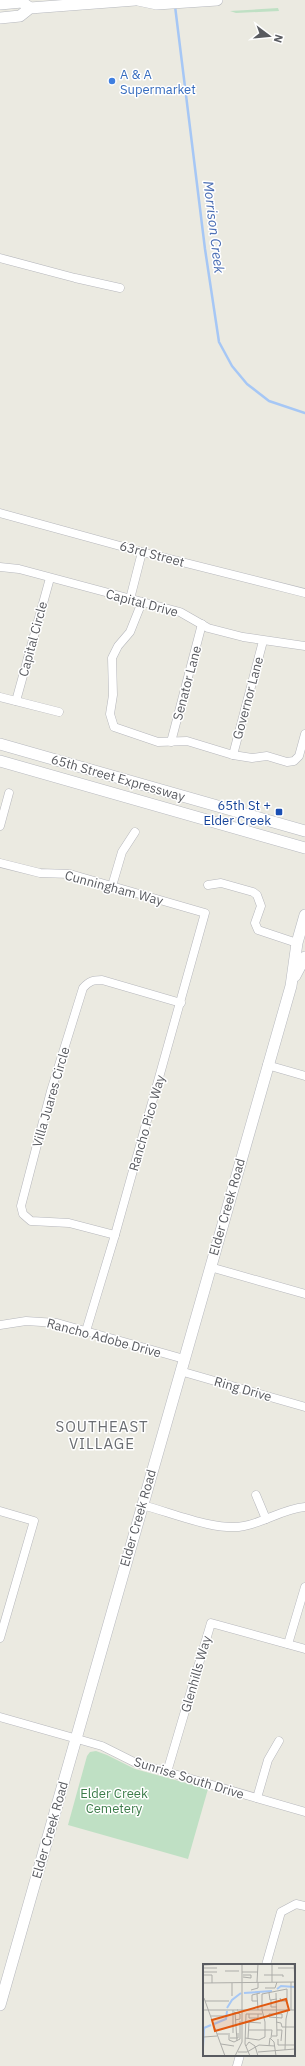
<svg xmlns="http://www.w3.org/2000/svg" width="305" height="2066" font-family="'IBM Plex Sans',sans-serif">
<rect width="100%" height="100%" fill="#ebeae1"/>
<g fill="#bfe0c4">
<path d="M278 8 279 11 236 13 230 11Z"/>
<path d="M96 1751 107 1755 135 1769 208 1789 188 1859 68 1825 87 1756 90 1752Z"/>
</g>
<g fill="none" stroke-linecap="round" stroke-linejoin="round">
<path stroke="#a6c7f5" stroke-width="2.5" d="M175 6 205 249 219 342 232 366 247 384 269 401 305 413"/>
<defs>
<g id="minor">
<path d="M0 258 75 278 120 288"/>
<path d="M0 513 142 552 305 593"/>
<path d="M0 567 19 569 180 612 208 628 243 637 305 646"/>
<path d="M130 599 142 552"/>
<path d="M142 602 130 632 118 646 112 658 113 695 110 714 114 727 158 742 187 741 233 755 252 758 267 756 287 762 294 761 299 756 305 734"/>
<path d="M0 697 59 712"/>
<path d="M16 701 50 578"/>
<path d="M171 742 202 624"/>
<path d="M233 755 263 641"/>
<path d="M0 826 9 793"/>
<path d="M0 863 40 873 70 874 205 913 115 1235 86 1331"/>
<path d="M208 885 221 883 253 892 257 895 261 906 255 923 258 930 297 943"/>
<path d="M112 886 122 852 135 832"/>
<path d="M267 1065 305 1076"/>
<path d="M115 1235 69 1223 31 1221 23 1214 21 1206 51 1091 83 988C89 981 93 980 102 980L181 1003"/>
<path d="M210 1267 305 1294"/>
<path d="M0 1325 26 1321 57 1323 184 1359"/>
<path d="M180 1371 305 1407"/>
<path d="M256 1495 266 1519"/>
<path d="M142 1505C170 1512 216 1532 244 1526 265 1522 283 1509 305 1507"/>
<path d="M0 1511 34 1521 0 1638"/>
<path d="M288 1644 305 1587"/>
<path d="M0 1717 102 1746 136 1763 305 1812"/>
<path d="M167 1772 211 1623 305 1649"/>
<path d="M257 1798 268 1760 279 1741"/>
<path d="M266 1965 281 1912 296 1904 305 1906"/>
<path d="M237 2066 240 2055"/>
</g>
<g id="secondary">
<path d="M138 0 157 4 217 0"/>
<path d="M0 4 22 2 30 8"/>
<path d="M0 18 20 16 30 8 135 0"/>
<path d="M0 744 305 831"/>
<path d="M0 761 305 848"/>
<path d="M295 976 305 957"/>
<path d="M0 2005 291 986 297 943 305 915"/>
</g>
</defs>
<use href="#minor" stroke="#b6b7bc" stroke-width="9"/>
<use href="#secondary" stroke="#b6b8be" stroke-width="12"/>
<use href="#minor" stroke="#fff" stroke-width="8"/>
<use href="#secondary" stroke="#fff" stroke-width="11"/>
</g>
<circle fill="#3f7fe0" stroke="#fff" stroke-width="1.5" cx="112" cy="81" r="4"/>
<rect fill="#1a4fb4" stroke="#fff" stroke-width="1.5" x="275" y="808" width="8" height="8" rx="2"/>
<g text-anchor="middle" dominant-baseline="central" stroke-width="3" stroke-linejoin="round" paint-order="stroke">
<g font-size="13" fill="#366cbe" stroke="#fff" text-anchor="start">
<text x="120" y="74">A &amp; A<tspan x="120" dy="15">Supermarket</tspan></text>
</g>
<g font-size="13" fill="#595b60" stroke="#fff">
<text transform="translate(152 554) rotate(15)">63rd Street</text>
<text transform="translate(142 603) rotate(15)">Capital Drive</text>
<text transform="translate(33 639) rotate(-75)">Capital Circle</text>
<text transform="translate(187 683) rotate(-75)">Senator Lane</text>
<text transform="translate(248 698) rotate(-75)">Governor Lane</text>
<text transform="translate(118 778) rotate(16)">65th Street Expressway</text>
<text transform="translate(114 888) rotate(15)">Cunningham Way</text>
<text transform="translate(51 1097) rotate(-74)">Villa Juares Circle</text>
<text transform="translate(147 1123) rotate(-74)">Rancho Pico Way</text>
<text transform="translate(227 1207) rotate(-74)">Elder Creek Road</text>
<text transform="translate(104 1338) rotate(15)">Rancho Adobe Drive</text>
<text transform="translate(243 1389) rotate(16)">Ring Drive</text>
<text transform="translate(138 1518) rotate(-74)">Elder Creek Road</text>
<text transform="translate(196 1674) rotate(-74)">Glenhills Way</text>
<text transform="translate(189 1778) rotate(17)">Sunrise South Drive</text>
<text transform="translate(50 1830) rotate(-74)">Elder Creek Road</text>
</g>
<g font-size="13" fill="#164399" stroke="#fff" text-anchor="end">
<text x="271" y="805">65th St +<tspan x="271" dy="15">Elder Creek</tspan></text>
</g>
<g font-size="13" fill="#3c7c49" stroke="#fff">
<text x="114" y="1793">Elder Creek<tspan x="114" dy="15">Cemetery</tspan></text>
</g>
<g font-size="14" font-style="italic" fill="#4d70b5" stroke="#fff">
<text transform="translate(214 227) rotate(83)">Morrison Creek</text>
</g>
<g font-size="15" letter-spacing="1" fill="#6a6d72" stroke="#fff">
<text x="102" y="1426">SOUTHEAST<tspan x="102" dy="17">VILLAGE</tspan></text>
</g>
</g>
<g transform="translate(203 1964)">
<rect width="92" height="92" fill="#ebeae1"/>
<path fill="none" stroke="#a6c7f5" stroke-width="2" d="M74 25 78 22 92 23M41 29 69 27M24 44 29 36 38 29M11 60 23 55 24 47M0 84 1 64 8 61"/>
<path fill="none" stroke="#adada9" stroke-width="1" d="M91 0 92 18M0 1 23 0M0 4H14M75 4H92M22 7H36M0 8H14M39 8H55M1 11H9V19M40 11H48V14L40 13M61 11H80V13M54 18 55 0M69 18V0M88 18V46M0 19 92 18M62 24H72L74 18M48 26 55 24V18M66 29 67 36 74 35M54 30 55 46M29 32V19M1 34 10 59M68 36V43H74M2 37H26M55 37H49V31L57 29M0 46H35M30 46V69M34 46H92M59 46V30L84 25V37H78L77 34M31 48 37 50V55L32 56M32 48 34 77M46 50V54H55V50M66 50H79V54L66 53ZM8 52H23M43 58 58 59M73 58 78 59 79 63H92M10 59 22 92M46 66H69L68 74M74 66H79L78 77M14 70H27M26 71V76L31 78 37 75V57M69 72H74L73 29M1 73 14 72M27 74H35V69M42 74 56 76 62 73V58L59 46M45 74 46 58M75 75V81H92M18 80 31 82M43 82 46 78 52 82 55 92M66 82 67 74 71 78 73 92M82 86 83 55 85 46M35 88H44L56 81 72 82M55 88 92 85M32 92 39 78V0M47 92 42 80 43 50H59"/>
<path fill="#e15910" fill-opacity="0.15" stroke="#e15910" stroke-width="2" d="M83 35 86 46 12 67 9 56Z"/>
<rect width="92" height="92" fill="none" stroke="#595b60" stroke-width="2"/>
</g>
<g transform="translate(269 36) rotate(106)" stroke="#ffffff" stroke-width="3" paint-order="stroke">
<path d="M0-3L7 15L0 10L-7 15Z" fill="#595b60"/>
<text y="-6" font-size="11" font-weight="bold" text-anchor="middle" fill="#595b60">N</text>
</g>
</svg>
